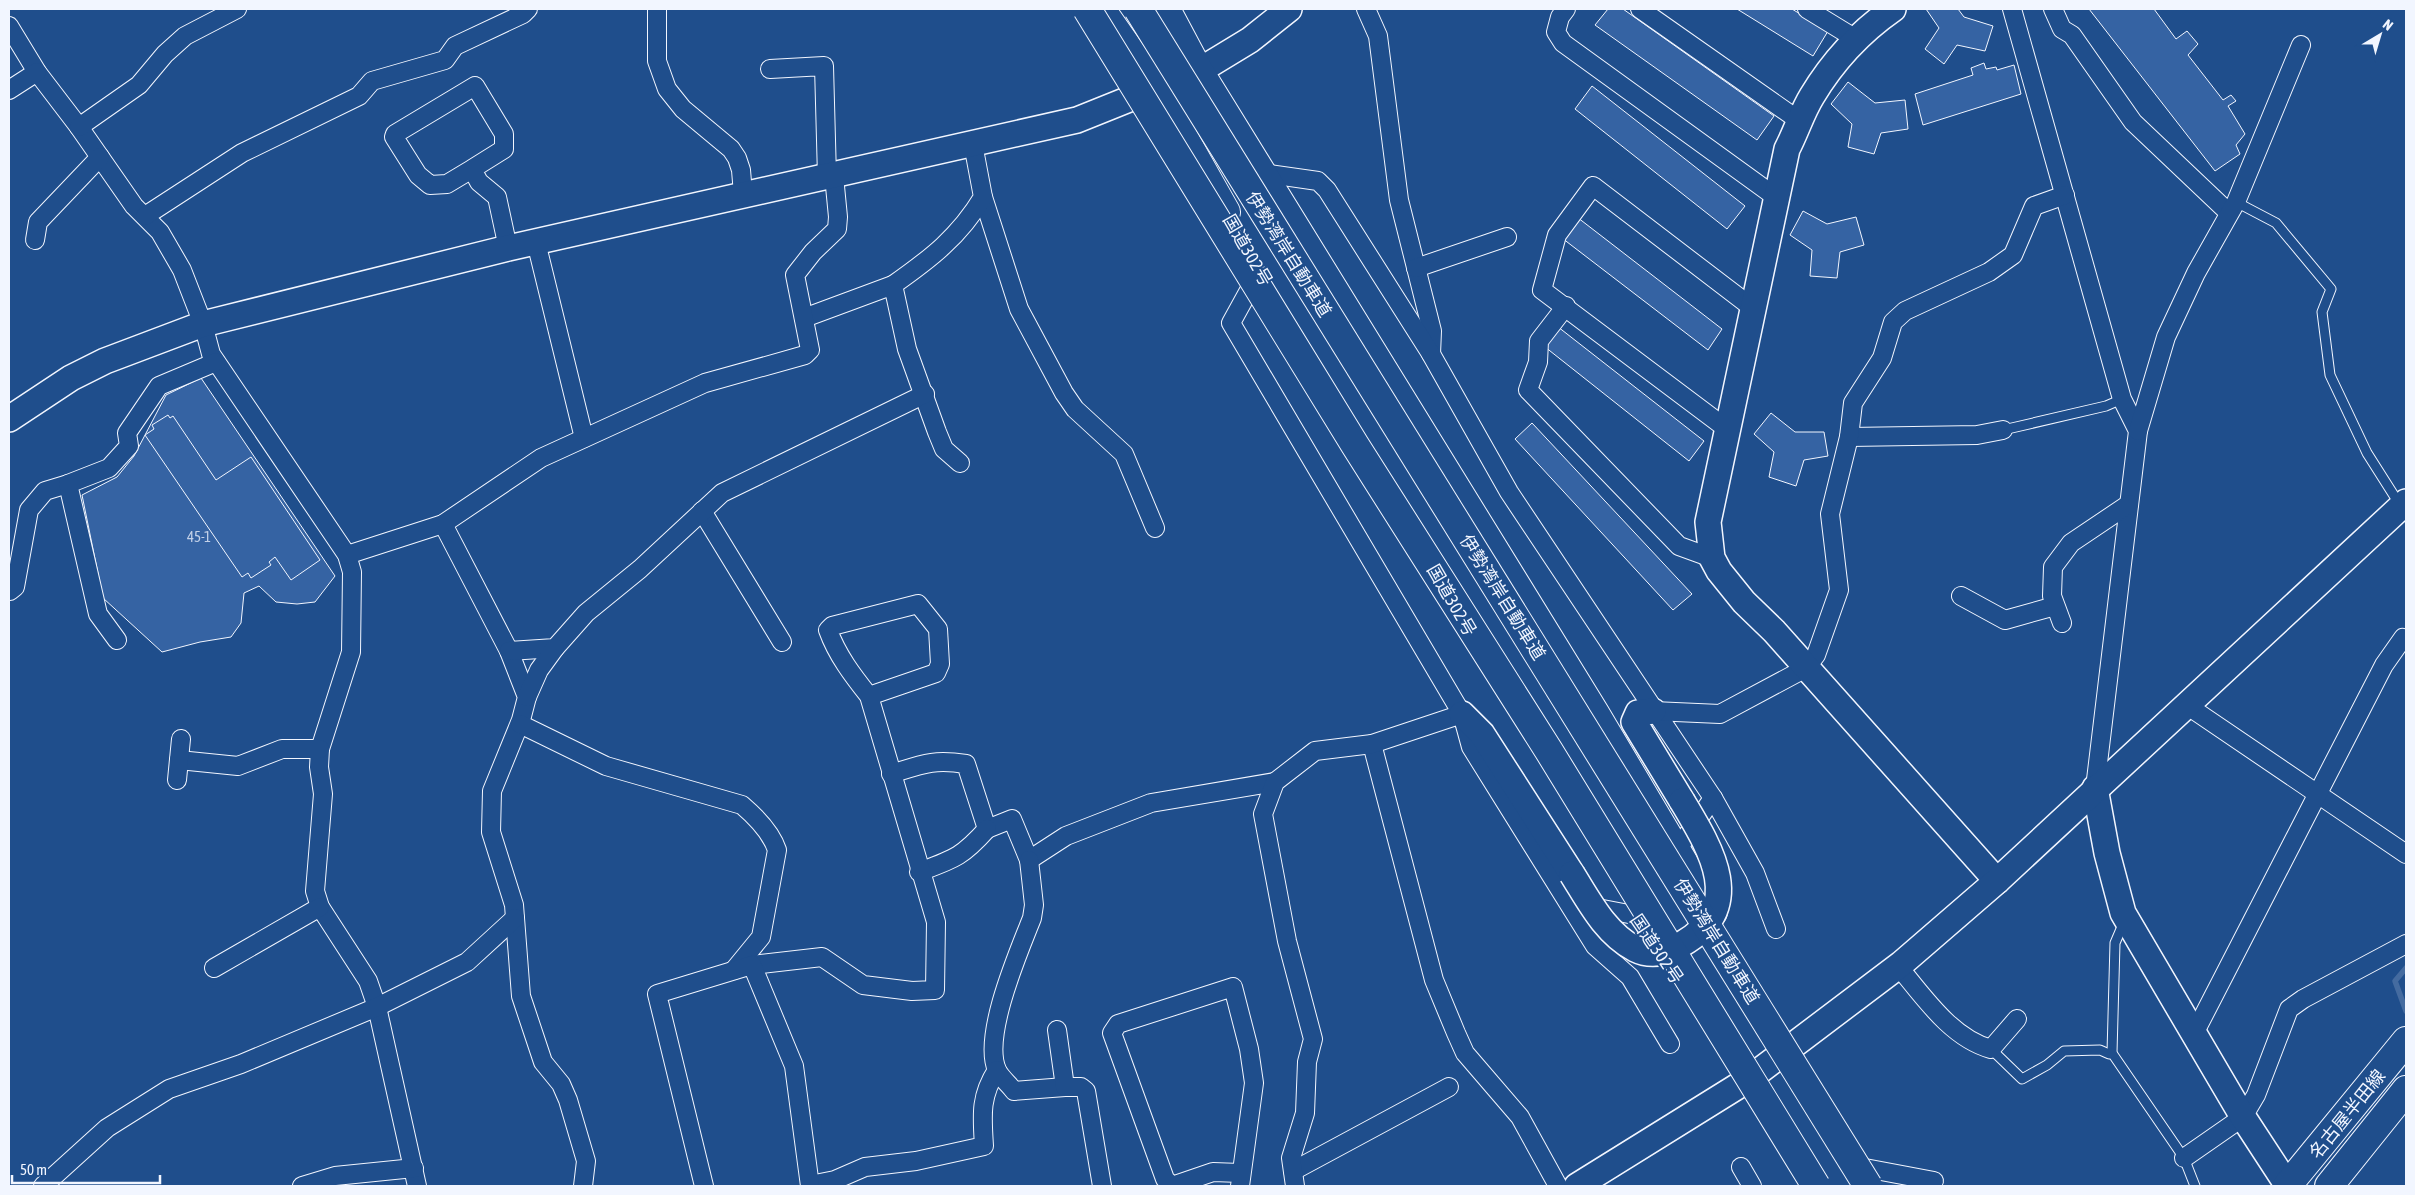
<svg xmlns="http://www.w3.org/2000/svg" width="2415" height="1195" font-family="'Asap Condensed','Noto Sans JP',sans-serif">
<rect width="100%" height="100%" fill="#1f4e8c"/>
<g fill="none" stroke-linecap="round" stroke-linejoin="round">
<path stroke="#446ba0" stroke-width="5.5" d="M2406 1011 2395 981 2406 968"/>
</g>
<g fill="#3563a3" stroke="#f2f6ff">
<path d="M1608 9H1623L1774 116 1757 140 1595 25Z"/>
<path d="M1737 9H1792L1828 31 1813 56Z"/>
<path d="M1926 9H1958L1964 17 1993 26 1985 51 1957 45 1944 64 1925 49 1939 28Z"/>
<path d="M2089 9H2154L2176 39 2187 31 2198 44 2188 55 2223 100 2231 95 2236 101 2228 106 2245 134 2236 145 2240 154 2215 171Z"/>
<path d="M1984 63 1986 69 1996 67 1997 70 2014 65 2021 94 1923 125 1915 94 1973 75 1971 68Z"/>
<path d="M1848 82 1875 103 1905 100 1908 129 1881 133 1874 154 1848 147 1852 124 1831 104Z"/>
<path d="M1592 86 1745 206 1727 229 1575 109Z"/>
<path d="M1803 211 1827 224 1856 217 1864 245 1840 252 1837 278 1810 276 1812 250 1790 235Z"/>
<path d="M1573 214 1722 329 1708 350 1558 235Z"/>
<path d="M1553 323 1704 441 1689 461 1540 343Z"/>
<path d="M201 378 335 576 315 602 297 604 276 602 259 586 244 593 241 623 231 637 200 642 162 652 103 598 82 495 117 477 134 456 166 395Z"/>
<path d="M1771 413 1795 432H1824L1828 456 1804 460 1796 486 1769 477 1774 452 1754 434Z"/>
<path d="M168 415 170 418 173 416 216 480 251 457 320 560 291 580 275 557 269 562 271 565 251 578 248 573 242 577 145 435 154 429 152 425Z"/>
<path d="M1532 423 1692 594 1673 610 1515 439Z"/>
</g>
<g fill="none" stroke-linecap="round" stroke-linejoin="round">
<defs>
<g id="lane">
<path d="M2236 202 2276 223 2331 289 2322 312 2330 375 2367 453 2400 505"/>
<path d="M2003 430 2106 406 2122 399"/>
<path d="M2124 922 2115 943 2112 1053 2184 1158 2195 1186"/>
<path d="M1991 1049 2022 1079 2047 1065 2064 1051 2100 1050 2109 1054 2112 1053"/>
</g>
<g id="street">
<path d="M657 9V61L667 89 683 109 731 149 737 158 741 170 743 194"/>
<path d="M1366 9 1378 36 1399 200 1432 331 1431 354"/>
<path d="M1566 9 1560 17 1556 32 1563 43 1777 198"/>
<path d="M1640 9 1801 122"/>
<path d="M1807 9 1856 39"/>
<path d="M2012 9 2122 399 2138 431 2095 788"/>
<path d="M2053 9 2062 29 2072 35 2133 122 2229 213"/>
<path d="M9 26 37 72 79 127 134 206 160 232 182 270 203 324 211 354 347 555 352 572 351 652 320 749 319 767 323 794 315 891 320 907 368 981 377 1007 417 1186"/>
<path d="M770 69 824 66 827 177"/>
<path d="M9 90 37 72"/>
<path d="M79 127 139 85 165 54 185 36 237 9"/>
<path d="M472 169 504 149V134L475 86 395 134 394 137 418 175 430 185 447 184 472 169 479 182 497 197 508 248"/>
<path d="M1262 173 1318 181 1327 190 1431 354 1509 492 1713 798 1755 873 1776 929"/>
<path d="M983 197 1019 309 1064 393 1075 409 1124 454 1155 528"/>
<path d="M145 216 242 153 359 96 372 81 445 60 455 46 523 14 528 9"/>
<path d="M35 240 38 222 100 157"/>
<path d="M536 242 584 438"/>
<path d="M1416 268 1507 237"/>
<path d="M1258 274 1231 323 1462 714 1471 747 1595 946 1630 977 1670 1044"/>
<path d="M893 285C930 259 959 237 983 197L973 144"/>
<path d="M1566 306 1539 341 1538 362 1528 390 1679 546 1712 558"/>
<path d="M804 318 893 285 907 349 937 432 944 449 960 463"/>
<path d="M1729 424 1719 423 1542 290 1557 235 1593 186 1754 309"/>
<path d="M2138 431 2166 337 2196 273 2236 202 2301 45"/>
<path d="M1849 437 1977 435 2003 430"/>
<path d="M702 511 782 642"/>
<path d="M443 524 509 651 527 697 521 720 492 791 491 832 514 905 521 996 543 1062 561 1084 568 1100 586 1161 583 1186"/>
<path d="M347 555 443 524 541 458 705 383 805 355 810 350 795 275 813 252 837 229 838 217 834 176"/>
<path d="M10 591 15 587 29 510 45 491 68 484"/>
<path d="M1961 596 2005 620 2055 606"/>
<path d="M2062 623 2052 596 2053 567 2071 543 2129 504"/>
<path d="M117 640 98 614 68 484 109 468 129 446 127 433 159 386 216 362"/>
<path d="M509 651 555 648 586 613 640 569 722 493 925 394"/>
<path d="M527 697 539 670 555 648"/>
<path d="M2188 706 2406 854"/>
<path d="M1653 711 1720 714 1806 668 1816 655 1839 590 1830 514 1849 437 1853 403 1882 358 1893 322 1905 311 1989 272 2013 255 2034 206 2065 195"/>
<path d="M520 724 606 766 742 805C756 817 771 832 777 850L761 937 734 970"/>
<path d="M1372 744 1434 980 1456 1033 1465 1053 1520 1117 1558 1186"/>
<path d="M179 760 238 766 282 749H320"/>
<path d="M891 774C923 764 933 759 966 764L987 829 1012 819 1029 860 1066 836 1151 803 1275 782"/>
<path d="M177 780 181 739"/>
<path d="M1677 850 1713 798"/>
<path d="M1029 860 1034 905 1032 918C1019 951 982 1036 997 1070 1000 1077 1009 1084 1014 1091L1065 1087"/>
<path d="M919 872C954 859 962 857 987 829"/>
<path d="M1587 906 1634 915"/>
<path d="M752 965 822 957 863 985 912 991 935 990 936 922 869 696C853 676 837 655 828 630L832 626 918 604 938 629 940 664 936 673 869 696"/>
<path d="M1898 966C1923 996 1951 1038 1991 1049L2017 1019"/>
<path d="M214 968 320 907"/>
<path d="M1057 1030 1065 1087H1081L1086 1091 1102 1186"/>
<path d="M2195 1032 2384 665 2403 638 2406 639"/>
<path d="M2184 1158 2243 1117 2256 1095 2289 1009 2303 999 2406 944"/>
<path d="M1741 1167 1752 1186"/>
<path d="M1865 1168 1934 1181"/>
<path d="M1293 1171 1449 1087"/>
<path d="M810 1185 835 1180 865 1167 916 1161 984 1146C982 1115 980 1096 997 1070"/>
<path d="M43 1186 107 1128 169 1089 241 1064 377 1007 467 962 515 918"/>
<path d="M302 1186 335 1176 414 1168"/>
<path d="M704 1186 657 994 752 965 794 1066 810 1186"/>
<path d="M1240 1186 1254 1083 1249 1049 1233 987 1118 1024 1112 1033 1165 1179 1172 1186 1213 1172 1240 1173"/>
<path d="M1295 1186 1291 1158 1305 1113 1307 1062 1313 1039 1287 941 1263 814 1275 782 1315 751 1372 744 1462 714"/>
</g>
<g id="secondary">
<path d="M1893 9C1860 32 1833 61 1812 96 1802 112 1796 132 1787 149L1708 522 1712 558 1719 571 1744 602 1774 631 1997 881"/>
<path d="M9 419 71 378 105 361 203 324 508 248 1077 120 1199 71 1250 40 1289 9"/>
<path d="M1653 711 1638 713 1634 722 1682 801"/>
<path d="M1462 714 1482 734 1572 874"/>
<path d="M2095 788 2107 853 2123 913 2243 1117 2288 1186"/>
<path d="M1577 1186 1746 1081 1901 964 1997 881 2406 502"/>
</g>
<g id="primary">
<path d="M2287 1186 2406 1041"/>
<path d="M2329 1186 2406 1090"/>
</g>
<g id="highway">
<path d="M1101 9 1156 88 1226 212"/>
<path d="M1166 9 1199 71 1595 713 1713 912"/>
</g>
</defs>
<use href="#lane" stroke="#f2f6ff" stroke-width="11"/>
<use href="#street" stroke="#f2f6ff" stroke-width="20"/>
<use href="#secondary" stroke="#f2f6ff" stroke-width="28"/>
<use href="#primary" stroke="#f2f6ff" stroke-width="30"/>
<use href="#highway" stroke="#f2f6ff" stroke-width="30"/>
<use href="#lane" stroke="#1f4e8c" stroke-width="9"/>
<use href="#street" stroke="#1f4e8c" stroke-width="18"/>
<use href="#secondary" stroke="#1f4e8c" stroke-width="25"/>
<use href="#primary" stroke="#1f4e8c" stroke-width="28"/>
<use href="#highway" stroke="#1f4e8c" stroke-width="28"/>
<defs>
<path id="secondary-bridge" d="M1572 874C1589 901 1605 933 1635 949 1651 957 1667 953 1682 944 1747 907 1711 849 1682 801"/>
<g id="highway-bridge">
<path d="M1087 9 1355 445 1549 751 1816 1186"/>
<path d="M1138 9 1868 1186"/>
</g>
</defs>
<use href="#secondary-bridge" stroke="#f2f6ff" stroke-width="28" stroke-linecap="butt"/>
<use href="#highway-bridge" stroke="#f2f6ff" stroke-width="30" stroke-linecap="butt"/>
<use href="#secondary-bridge" stroke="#1f4e8c" stroke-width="25"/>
<use href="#highway-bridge" stroke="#1f4e8c" stroke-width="28"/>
</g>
<g text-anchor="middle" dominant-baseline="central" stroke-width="4" stroke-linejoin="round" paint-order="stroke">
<g font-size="15" fill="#c3d1e8">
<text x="199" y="536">45-1</text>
</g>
<g font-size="18" fill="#f2f6ff" stroke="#1f4e8c">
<text transform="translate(1248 250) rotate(60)">国道302号</text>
<text transform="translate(1289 254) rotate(58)">伊勢湾岸自動車道</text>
<text transform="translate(1503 597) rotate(58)">伊勢湾岸自動車道</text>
<text transform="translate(1452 600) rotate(60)">国道302号</text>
<text transform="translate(1717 941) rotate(58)">伊勢湾岸自動車道</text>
<text transform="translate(1657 949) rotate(56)">国道302号</text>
<text transform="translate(2347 1114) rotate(-51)">名古屋半田線</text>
</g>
</g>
<rect width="2415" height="1195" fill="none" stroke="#f2f6ff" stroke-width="20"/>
<g transform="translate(2380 35) rotate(38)" stroke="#1f4e8c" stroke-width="4" paint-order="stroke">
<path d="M0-4L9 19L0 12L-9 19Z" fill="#f2f6ff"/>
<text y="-8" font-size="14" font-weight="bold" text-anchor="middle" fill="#f2f6ff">N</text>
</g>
<path d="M12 1175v8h148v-8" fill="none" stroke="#f2f6ff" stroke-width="2.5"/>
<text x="20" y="1175" font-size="15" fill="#f2f6ff" stroke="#1f4e8c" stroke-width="4" paint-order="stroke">50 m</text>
</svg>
